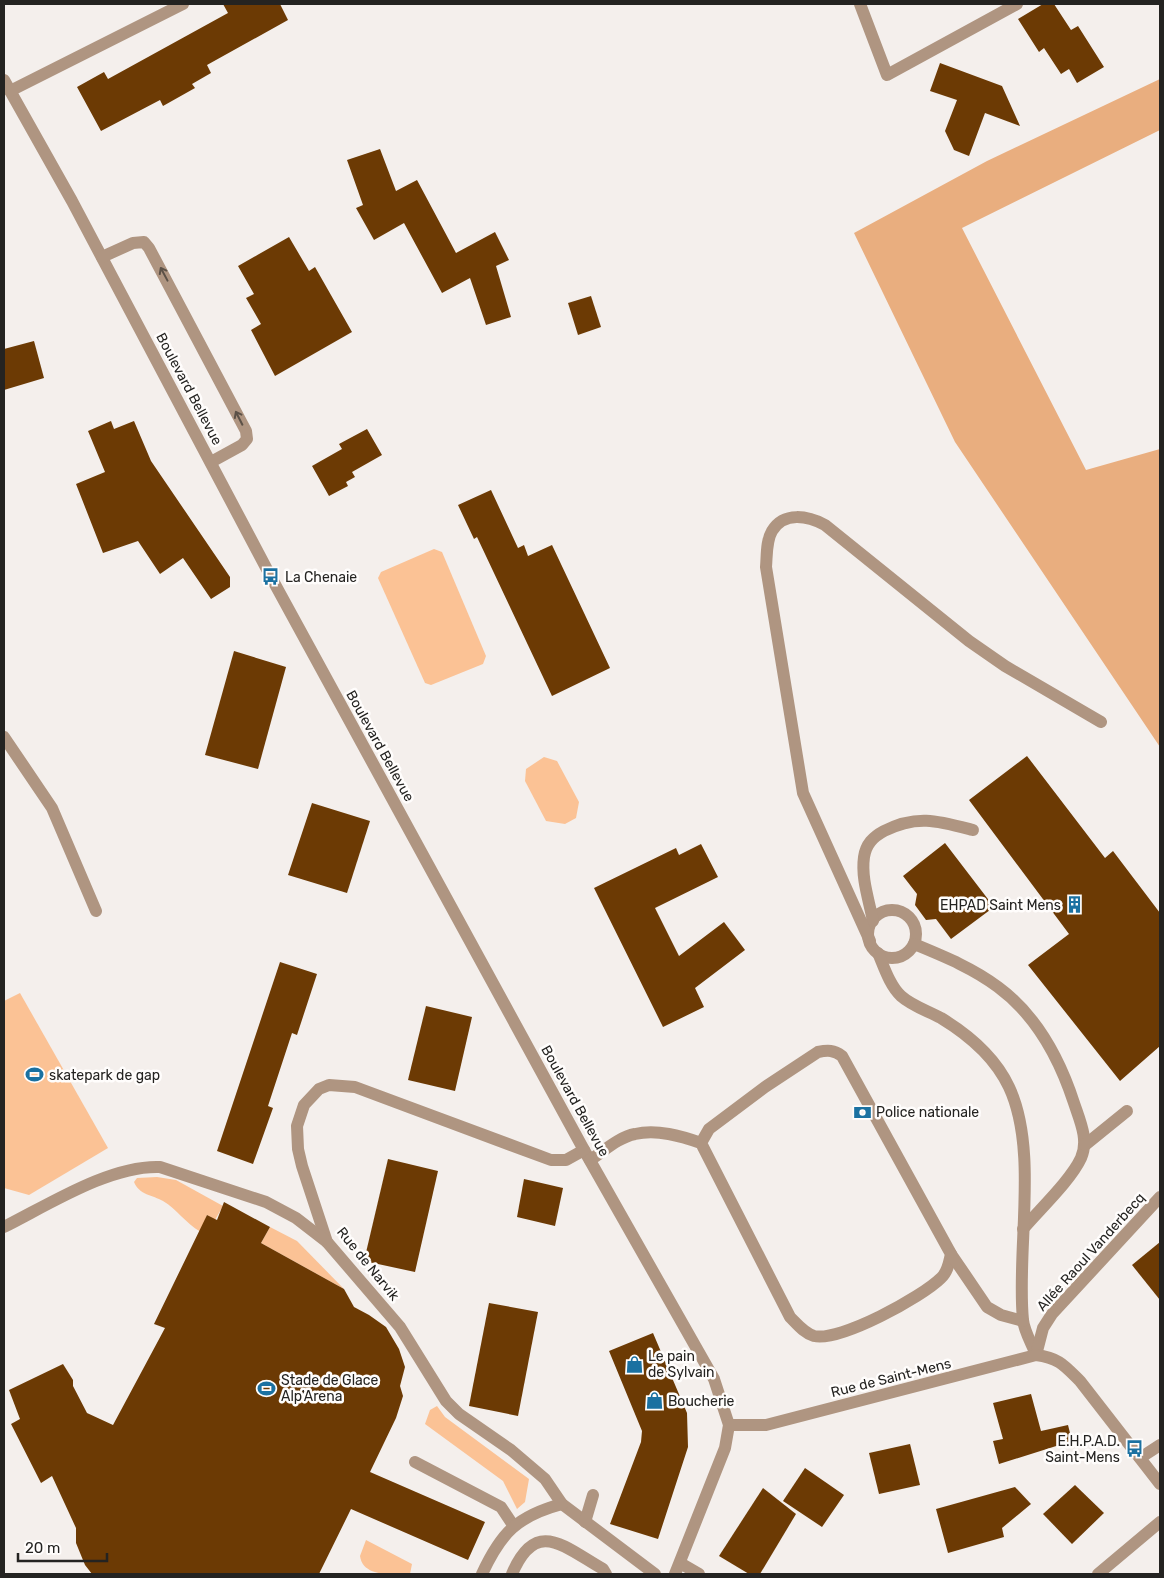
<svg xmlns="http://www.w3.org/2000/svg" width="1164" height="1578" font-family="Rubik,sans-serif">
<rect width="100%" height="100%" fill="#f4efec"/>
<g fill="#fbc295">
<path d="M434 549 442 552 486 656 483 664 431 685 425 683 378 578 381 572Z"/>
<path d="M544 757 557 761 579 802 576 818 565 824 546 821 525 781 526 769Z"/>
<path d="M20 993 108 1148 29 1195 4 1188V1001Z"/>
<path d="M157 1177 176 1180 223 1206 215 1220 207 1215 201 1232C185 1223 177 1209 163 1201 153 1195 139 1195 134 1182L137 1178Z"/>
<path d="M270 1227 297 1241 344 1289 261 1243Z"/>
<path d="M437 1406 445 1417 529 1479 525 1502 517 1509 503 1481 425 1424 430 1410Z"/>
<path d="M366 1540 412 1564 410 1574C394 1574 363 1578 360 1556Z"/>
</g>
<path fill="#e9ae7f" d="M1160 79V130L962 228 1086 470 1160 449V747L955 442 854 233 987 161Z"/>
<g fill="#6c3a04">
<path d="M223 4H280L288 20 207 65 211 73 192 84 195 88 163 106 160 100 101 131 77 87 104 72 108 79 228 13Z"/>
<path d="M1043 4H1054L1071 30 1078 26 1104 67 1077 83 1069 69 1061 74 1044 48 1039 52 1018 19Z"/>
<path d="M940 63 1002 86 1020 126 985 113 969 156 954 150 945 131 957 100 930 91Z"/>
<path d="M380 149 396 191 417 180 456 253 495 232 509 260 496 266 511 317 486 325 470 278 442 293 404 223 374 240 356 208 363 205 347 160Z"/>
<path d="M289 237 309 271 315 267 352 332 275 376 251 330 261 324 246 298 254 294 238 266Z"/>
<path d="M591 296 601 327 578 335 568 303Z"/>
<path d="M34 341 44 378 4 390V349Z"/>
<path d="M111 421 114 429 134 421 151 461 230 577V587L211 599 183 558 160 574 138 541 103 553 76 484 105 472 88 431Z"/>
<path d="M367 429 382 455 352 472 355 477 346 482 348 486 329 496 312 466 342 449 339 444Z"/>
<path d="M491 490 518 548 524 545 528 556 552 545 610 668 552 696 477 537 474 539 458 505Z"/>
<path d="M234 651 286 667 258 769 205 755Z"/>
<path d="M1027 756 1105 858 1113 851 1160 913V1046L1120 1081 1028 965 1069 934 969 800Z"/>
<path d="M312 803 370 821 347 893 288 875Z"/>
<path d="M945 843 994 907 951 939 936 919 926 920 915 905 917 894 903 876Z"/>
<path d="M701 844 718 877 655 908 679 956 724 922 745 950 695 988 704 1007 663 1027 594 888 676 848 679 855Z"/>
<path d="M280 962 317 974 297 1035 292 1033 268 1106 273 1108 253 1164 217 1151Z"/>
<path d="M426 1006 472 1017 455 1091 408 1080Z"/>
<path d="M388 1159 438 1171 415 1272 364 1261Z"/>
<path d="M524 1179 563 1188 555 1226 517 1217Z"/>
<path d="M224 1202 270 1227 261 1243 344 1289 354 1307 369 1315 386 1327 399 1349 405 1367 400 1386 403 1396 396 1418 370 1472 485 1522 468 1560 351 1509 319 1574H92L85 1565 76 1543V1528L52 1476 41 1483 11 1424 20 1419 9 1390 63 1364 73 1380V1386L87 1413 113 1425 165 1328 154 1324 207 1215 217 1220Z"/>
<path d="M1160 1242V1300L1132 1265Z"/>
<path d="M489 1303 538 1312 518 1416 469 1406Z"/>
<path d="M653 1333 687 1413 688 1447 658 1539 610 1524 641 1442 642 1431 609 1351Z"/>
<path d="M1031 1394 1041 1431 1068 1425 1072 1441 999 1464 993 1441 1003 1439 993 1403Z"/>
<path d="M910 1444 920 1485 879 1494 869 1453Z"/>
<path d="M805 1468 844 1495 822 1527 783 1501Z"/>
<path d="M1075 1485 1104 1513 1072 1544 1043 1514Z"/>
<path d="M1015 1487 1031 1504 1002 1528 1004 1537 948 1553 936 1509Z"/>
<path d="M763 1488 796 1514 760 1574H749L719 1556Z"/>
</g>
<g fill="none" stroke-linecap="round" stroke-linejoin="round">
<g stroke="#af9581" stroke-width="12">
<path d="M860 4 887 75 1017 4"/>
<path d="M4 80 72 201 271 577 584 1150 714 1379 729 1425 725 1448 675 1574"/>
<path d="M10 91 183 4"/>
<path d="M102 257 133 243 144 242 149 248 246 431 247 439 242 445 211 462"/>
<path d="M4 737 52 808 96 911"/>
<circle cx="892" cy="934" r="24"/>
<path d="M873 921C869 900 861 878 864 857 866 844 873 837 884 831 917 814 939 821 973 830"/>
<path d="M870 941 803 793 766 567C767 556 766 541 772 531 784 511 808 516 825 525L969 641 1005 666 1101 722"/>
<path d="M914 944C943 956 973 968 998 987 1036 1015 1060 1060 1074 1103 1080 1121 1089 1140 1081 1158 1071 1180 1039 1210 1023 1229"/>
<path d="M878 953C884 967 890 986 901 996 912 1006 928 1011 941 1018 969 1035 995 1057 1009 1087 1039 1151 1016 1251 1023 1320 1024 1331 1032 1344 1036 1355"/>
<path d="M1085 1145 1127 1111"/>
<path d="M584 1150 566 1160H551L355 1087 329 1085 319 1089 304 1105 297 1126 298 1149 302 1166 327 1242 400 1327 446 1401 459 1414 511 1450 545 1479 562 1504 655 1574"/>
<path d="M590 1160C604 1151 619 1137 635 1134 657 1129 681 1136 701 1143L790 1317C797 1324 804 1333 814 1336 840 1342 922 1297 941 1278 948 1272 949 1262 951 1254L842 1056C834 1050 828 1050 818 1052L765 1087 709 1129 701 1143"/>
<path d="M4 1227C48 1205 110 1165 160 1167L266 1202 296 1218 327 1242"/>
<path d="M951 1254 987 1307 1001 1315 1023 1321"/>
<path d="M1036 1355 1043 1328 1052 1314 1160 1197"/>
<path d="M729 1425H766L1036 1355C1059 1358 1064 1365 1080 1381L1160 1484"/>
<path d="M1140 1458 1160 1445"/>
<path d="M415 1462 501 1507 513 1525"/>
<path d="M585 1522 593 1495"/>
<path d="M680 1563 699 1574"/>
<path d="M482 1574C501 1533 517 1516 562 1504"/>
<path d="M512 1574C536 1517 564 1547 603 1569L606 1574"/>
<path d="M1098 1574 1160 1522"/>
</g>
</g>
<defs><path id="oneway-shaft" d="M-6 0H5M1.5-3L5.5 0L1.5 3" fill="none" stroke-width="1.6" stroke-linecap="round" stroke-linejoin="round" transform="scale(1.25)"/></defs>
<g stroke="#5c5147">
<use href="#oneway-shaft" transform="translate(164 274) rotate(-118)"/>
<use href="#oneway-shaft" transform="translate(239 418) rotate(-117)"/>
</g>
<defs>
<symbol id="bus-bare" viewBox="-9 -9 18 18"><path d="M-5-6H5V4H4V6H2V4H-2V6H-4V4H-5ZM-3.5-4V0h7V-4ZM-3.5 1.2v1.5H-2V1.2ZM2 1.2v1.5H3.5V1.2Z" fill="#1b71a1" stroke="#fffdfc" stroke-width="2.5" paint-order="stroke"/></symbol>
<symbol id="building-bare" viewBox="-9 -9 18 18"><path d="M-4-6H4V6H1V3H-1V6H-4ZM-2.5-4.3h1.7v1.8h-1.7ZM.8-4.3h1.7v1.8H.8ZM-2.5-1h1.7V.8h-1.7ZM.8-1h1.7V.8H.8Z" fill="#1b71a1" stroke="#fffdfc" stroke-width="2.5" paint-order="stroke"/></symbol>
<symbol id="stadium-bare" viewBox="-9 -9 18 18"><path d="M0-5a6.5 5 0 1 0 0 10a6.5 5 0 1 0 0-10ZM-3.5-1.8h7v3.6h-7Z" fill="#1b71a1" stroke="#fffdfc" stroke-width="2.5" paint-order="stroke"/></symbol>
<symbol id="bank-bare" viewBox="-9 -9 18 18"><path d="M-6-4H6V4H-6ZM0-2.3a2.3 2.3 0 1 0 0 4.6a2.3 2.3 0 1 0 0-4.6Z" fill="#1b71a1" stroke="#fffdfc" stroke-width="2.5" paint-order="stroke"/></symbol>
<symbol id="shop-bare" viewBox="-9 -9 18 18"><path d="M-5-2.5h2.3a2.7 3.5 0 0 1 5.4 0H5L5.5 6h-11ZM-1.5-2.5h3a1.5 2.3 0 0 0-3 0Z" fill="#1b71a1" stroke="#fffdfc" stroke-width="2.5" paint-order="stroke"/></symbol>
</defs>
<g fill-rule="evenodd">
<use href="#bus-bare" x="258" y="564" width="25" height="25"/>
<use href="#building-bare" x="1062" y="892" width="25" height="25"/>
<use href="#stadium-bare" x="22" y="1062" width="25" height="25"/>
<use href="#bank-bare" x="850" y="1100" width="25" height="25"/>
<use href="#shop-bare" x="622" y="1352" width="25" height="25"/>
<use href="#stadium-bare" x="254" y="1376" width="25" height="25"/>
<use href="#shop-bare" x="642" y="1388" width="25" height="25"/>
<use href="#bus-bare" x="1122" y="1436" width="25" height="25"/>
</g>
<g text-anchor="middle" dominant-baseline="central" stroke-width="5" stroke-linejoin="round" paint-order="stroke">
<g font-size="14" fill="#242321" stroke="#fffdfc">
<text transform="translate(189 389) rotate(62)">Boulevard Bellevue</text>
<text transform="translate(380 746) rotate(61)">Boulevard Bellevue</text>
<text transform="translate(575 1101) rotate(61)">Boulevard Bellevue</text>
<text transform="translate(1091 1252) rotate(-48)">Allée Raoul Vanderbecq</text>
<text transform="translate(368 1264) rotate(51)">Rue de Narvik</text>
<text transform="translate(891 1378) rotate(-14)">Rue de Saint-Mens</text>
</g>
<g font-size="14" fill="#242321" stroke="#fffdfc" text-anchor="start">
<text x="285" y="577">La Chenaie</text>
<text x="1061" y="905" text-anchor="end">EHPAD Saint Mens</text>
<text x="49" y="1075">skatepark de gap</text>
<text x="876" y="1112">Police nationale</text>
<text x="648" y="1356">Le pain<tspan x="648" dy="16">de Sylvain</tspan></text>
<text x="281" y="1380">Stade de Glace<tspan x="281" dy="16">Alp'Arena</tspan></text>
<text x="668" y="1401">Boucherie</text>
<text x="1120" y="1441" text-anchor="end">E.H.P.A.D.<tspan x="1120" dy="16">Saint-Mens</tspan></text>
</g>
</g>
<rect width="1164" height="1578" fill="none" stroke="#242321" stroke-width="10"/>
<path d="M18 1553v8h89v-8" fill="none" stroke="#242321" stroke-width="2.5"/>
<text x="25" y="1553" font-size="15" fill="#242321" stroke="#fffdfc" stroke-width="4" paint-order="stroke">20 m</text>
</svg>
